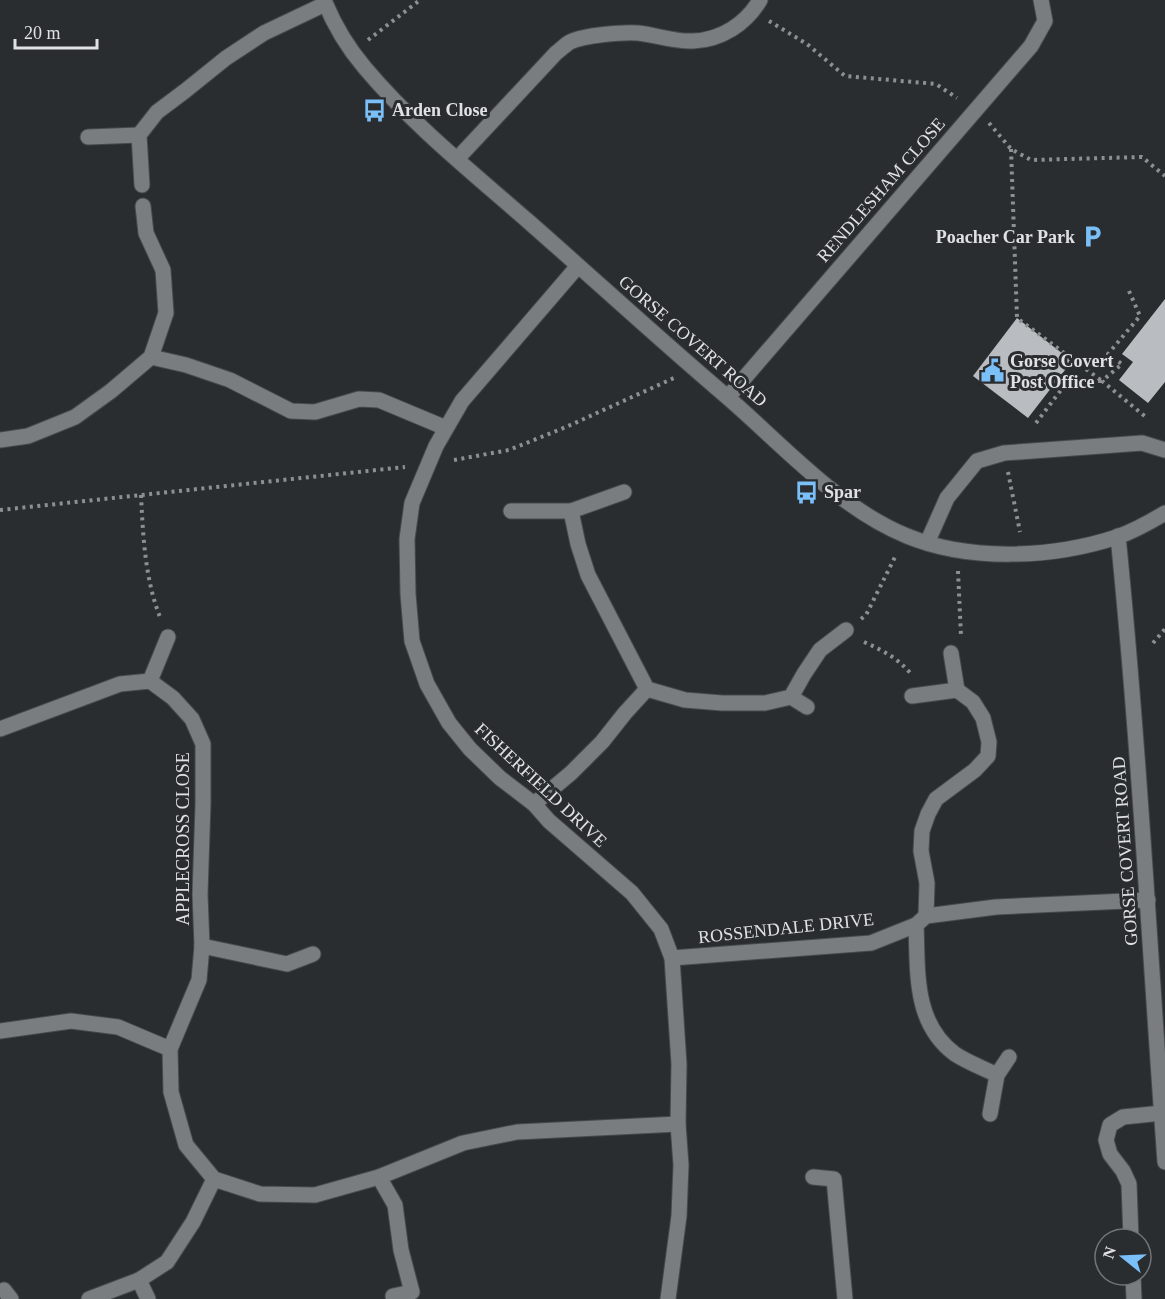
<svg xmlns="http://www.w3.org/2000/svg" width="1165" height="1299" font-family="Georgia,serif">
<rect width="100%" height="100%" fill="#2a2d30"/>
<g fill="#b9bdc1">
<path d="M1165 299V382L1148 403 1119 380 1133 362 1122 354Z"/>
<path d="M1017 318 1072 361 1028 418 973 376Z"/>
</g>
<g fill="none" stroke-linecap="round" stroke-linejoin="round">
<defs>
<g id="minor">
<path d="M324 0C334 25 348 48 365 68 413 125 473 173 529 222 595 280 659 339 726 396 782 444 838 508 907 536 970 562 1053 558 1117 537 1134 531 1150 522 1165 513"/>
<path d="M88 137 139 135"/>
<path d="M457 159 556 53C560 50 565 45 570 42 584 35 623 32 638 33 656 35 675 42 693 41 721 40 746 24 760 0"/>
<path d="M142 185 139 135 157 112 185 91 226 58 264 33 325 4"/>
<path d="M578 266 462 401 436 446 412 503 407 539 408 594 412 641 427 684 449 723 470 749 500 778 534 804 549 821 632 893 661 929 672 958 679 1064 678 1124 681 1165 679 1216 668 1299"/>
<path d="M151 357 186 365 230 380 291 411 315 412 359 399 379 400 446 428"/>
<path d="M728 397 1031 46 1045 21 1041 0"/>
<path d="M0 440 28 436 75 417 111 391 151 357 166 313 163 270 146 233 143 206"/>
<path d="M511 511H571L624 492"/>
<path d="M571 511 578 544 588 575 647 689 685 700 722 703H765L791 697 804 674 820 650 846 630"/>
<path d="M1118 536C1139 745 1150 954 1165 1162"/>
<path d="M927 543 947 498 977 461 1004 453 1142 443 1165 450"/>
<path d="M150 681 168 637"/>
<path d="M912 696 957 690 951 653"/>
<path d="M791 697 807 707"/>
<path d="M0 729 120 684 150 681 173 698 192 719 203 744V804L200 894 202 946 199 980 170 1049 171 1092 186 1145 214 1179 260 1194 315 1195 379 1177 463 1143 517 1132 678 1124"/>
<path d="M534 804 571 773 602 742 625 713 647 689"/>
<path d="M926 916 927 883 921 851 922 831 928 814 936 799 975 770 988 756 989 742 983 718 973 702 957 690"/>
<path d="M916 925C918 971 913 1023 955 1054 967 1062 983 1068 997 1075"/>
<path d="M202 946 287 964 313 954"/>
<path d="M672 958 871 943 916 925 926 916 996 907 1148 900"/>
<path d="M0 1031 71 1021 118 1027 170 1049"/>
<path d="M990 1114 997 1075 1009 1057"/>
<path d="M379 1177 395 1205 401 1250 412 1292 393 1296"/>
<path d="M813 1177 834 1179 845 1299"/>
<path d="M1131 1239 1129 1184 1123 1171 1110 1154 1106 1140 1110 1125 1123 1117 1162 1113"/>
<path d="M1133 1275 1134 1299"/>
<path d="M139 1280 148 1299"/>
<path d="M4 1290 11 1299"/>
<path d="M89 1299 139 1280 167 1262 193 1222 214 1179"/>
</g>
</defs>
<use href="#minor" stroke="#474a4d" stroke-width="17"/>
<g stroke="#8d9092" stroke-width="4" stroke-dasharray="3 4.5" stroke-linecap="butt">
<path d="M769 21 807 44 845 76 936 84 957 98"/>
<path d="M368 40 420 0"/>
<path d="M989 123 1011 149 1031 160 1142 157 1165 176"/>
<path d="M1011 149 1017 318 1102 381"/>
<path d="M1129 291 1140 316 1108 354 1122 364 1102 381 1147 418"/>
<path d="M1036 423 1067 382 1102 381"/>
<path d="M454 460 509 450 566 427 674 378"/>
<path d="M1008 472 1020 532"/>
<path d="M141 495C143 536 145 579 160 617"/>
<path d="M0 510 405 467"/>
<path d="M958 571 961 636"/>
<path d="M861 619 866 615 896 555"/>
<path d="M864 642C882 650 898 658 911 674"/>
<path d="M1153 643 1165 629"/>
</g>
<use href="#minor" stroke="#797d80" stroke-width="15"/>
</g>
<defs>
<symbol id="bus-bare" viewBox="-9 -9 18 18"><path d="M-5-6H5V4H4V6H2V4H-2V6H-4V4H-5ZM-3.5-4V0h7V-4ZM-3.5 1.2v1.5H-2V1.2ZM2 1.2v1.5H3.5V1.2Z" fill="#7abff8" stroke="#2a2d30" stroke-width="2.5" paint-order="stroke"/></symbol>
<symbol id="parking-bare" viewBox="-9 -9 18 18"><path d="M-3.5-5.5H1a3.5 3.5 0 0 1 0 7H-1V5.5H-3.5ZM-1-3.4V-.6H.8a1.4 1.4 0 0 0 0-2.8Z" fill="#7abff8" stroke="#2a2d30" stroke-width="2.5" paint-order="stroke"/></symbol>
<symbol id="civic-bare" viewBox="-9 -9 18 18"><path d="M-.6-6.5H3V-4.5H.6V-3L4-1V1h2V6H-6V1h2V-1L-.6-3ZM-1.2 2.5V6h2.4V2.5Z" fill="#7abff8" stroke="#2a2d30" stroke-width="2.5" paint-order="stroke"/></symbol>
</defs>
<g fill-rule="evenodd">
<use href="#bus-bare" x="358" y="94" width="33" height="33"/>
<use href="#parking-bare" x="1076" y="220" width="33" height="33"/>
<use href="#civic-bare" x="976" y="354" width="33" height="33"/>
<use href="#bus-bare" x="790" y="476" width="33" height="33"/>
</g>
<g text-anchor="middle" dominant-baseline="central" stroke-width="6" stroke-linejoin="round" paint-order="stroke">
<g font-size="18" font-weight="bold" fill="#dfe1e3" stroke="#2a2d30" text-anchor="start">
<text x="392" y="110">Arden Close</text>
<text x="1075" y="237" text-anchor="end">Poacher Car Park</text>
<text x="1010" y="361">Gorse Covert<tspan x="1010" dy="21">Post Office</tspan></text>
<text x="824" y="492">Spar</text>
</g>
<g font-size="18" fill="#dfe1e3" stroke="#2a2d30">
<text transform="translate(881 190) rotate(-49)">RENDLESHAM CLOSE</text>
<text transform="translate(693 341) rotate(41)">GORSE COVERT ROAD</text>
<text transform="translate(541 785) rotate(43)">FISHERFIELD DRIVE</text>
<text transform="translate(183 839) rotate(-90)">APPLECROSS CLOSE</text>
<text transform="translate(1125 851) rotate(-94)">GORSE COVERT ROAD</text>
<text transform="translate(786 928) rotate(-6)">ROSSENDALE DRIVE</text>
</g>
</g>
<g transform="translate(1123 1257) rotate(288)"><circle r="28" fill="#2a2d30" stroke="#727578" stroke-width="1.5"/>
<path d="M0-4.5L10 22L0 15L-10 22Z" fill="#7abff8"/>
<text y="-9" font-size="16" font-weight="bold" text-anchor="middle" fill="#dfe1e3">N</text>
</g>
<path d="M15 39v9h82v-9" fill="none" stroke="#dfe1e3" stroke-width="3"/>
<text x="24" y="39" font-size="18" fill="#dfe1e3" stroke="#2a2d30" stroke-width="4.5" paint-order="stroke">20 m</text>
</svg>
